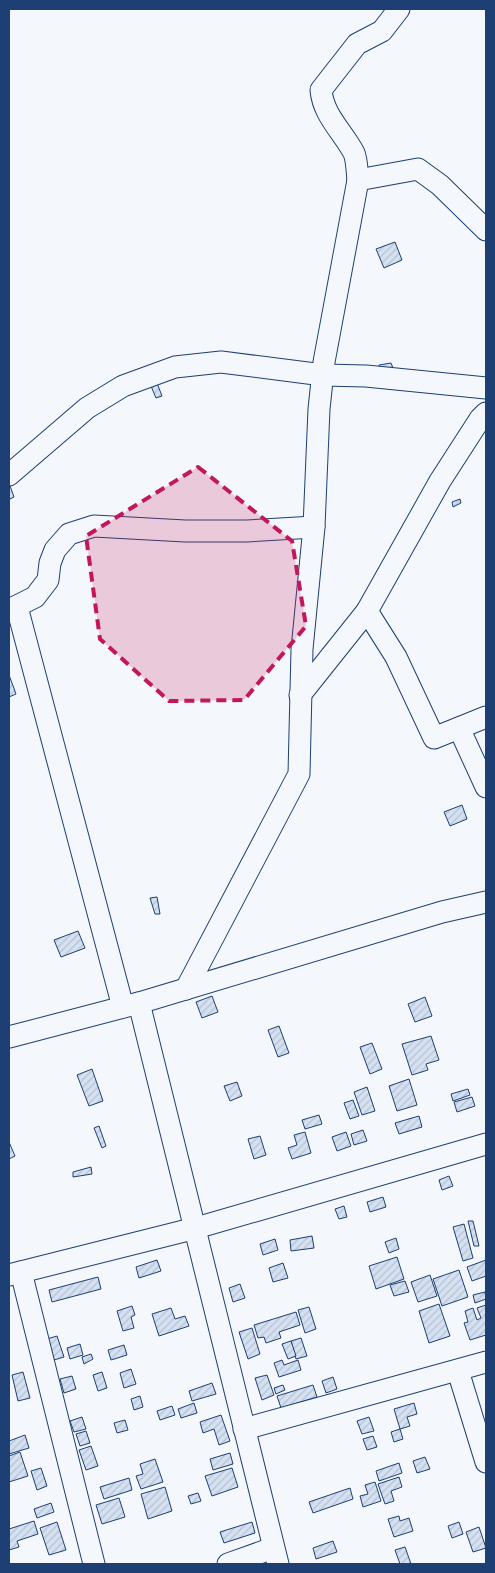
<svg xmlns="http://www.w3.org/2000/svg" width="495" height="1573" font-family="Ubuntu,sans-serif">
<defs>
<pattern id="building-hatch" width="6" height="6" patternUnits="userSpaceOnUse" patternTransform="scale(1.25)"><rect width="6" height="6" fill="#d5e0f0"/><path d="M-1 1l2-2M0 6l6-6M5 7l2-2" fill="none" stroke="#b6c1d1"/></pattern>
</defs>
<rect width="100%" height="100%" fill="#f4f7fb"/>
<g fill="url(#building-hatch)" stroke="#1d3f73">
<path d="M395 242 402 260 384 268 376 249Z"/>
<path d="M391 363 393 368 379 370V365Z"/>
<path d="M157 383 162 396 156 398 151 386Z"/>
<path d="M9 483 14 497 10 499 9 497Z"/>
<path d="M460 499 461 503 453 507 452 502Z"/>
<path d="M9 675 16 694 9 697Z"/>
<path d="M462 805 467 819 450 826 444 812Z"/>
<path d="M157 897 160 914H155L150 898Z"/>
<path d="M78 931 85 948 61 957 54 940Z"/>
<path d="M212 996 218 1012 202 1018 196 1002Z"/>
<path d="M425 997 432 1016 415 1022 408 1004Z"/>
<path d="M279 1026 289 1053 278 1057 268 1030Z"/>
<path d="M431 1036 439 1060 426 1064 428 1070 412 1075 402 1044Z"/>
<path d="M372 1043 382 1069 370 1074 360 1047Z"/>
<path d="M92 1069 103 1101 89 1106 77 1075Z"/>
<path d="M409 1079 417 1105 397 1111 389 1086Z"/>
<path d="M237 1082 242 1096 230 1101 224 1086Z"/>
<path d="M367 1087 375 1111 362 1115 354 1092Z"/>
<path d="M468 1089 470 1095 453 1101 451 1094Z"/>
<path d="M472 1097 475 1106 457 1112 454 1102Z"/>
<path d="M353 1100 359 1116 350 1119 344 1103Z"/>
<path d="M319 1115 322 1124 305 1129 302 1120Z"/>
<path d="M419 1116 422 1127 399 1134 395 1123Z"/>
<path d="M99 1126 106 1146 102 1148 94 1128Z"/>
<path d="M363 1130 367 1141 354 1145 351 1134Z"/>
<path d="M305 1132 311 1153 292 1159 288 1148 297 1145 294 1135Z"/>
<path d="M346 1132 351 1146 337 1151 332 1137Z"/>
<path d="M260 1136 266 1155 254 1159 248 1139Z"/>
<path d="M9 1142 15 1156 9 1159Z"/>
<path d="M91 1167 92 1174 73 1177V1172Z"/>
<path d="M449 1176 453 1186 442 1190 439 1180Z"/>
<path d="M383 1197 386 1207 370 1212 367 1202Z"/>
<path d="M344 1206 347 1217 339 1219 335 1209Z"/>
<path d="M468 1221H473L479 1246H474Z"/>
<path d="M464 1224 473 1258 463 1261 453 1227Z"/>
<path d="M312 1236 314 1248 291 1251 290 1240Z"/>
<path d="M396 1238 399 1249 389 1253 385 1242Z"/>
<path d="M275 1239 278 1250 263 1255 260 1244Z"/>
<path d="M397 1257 404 1279 376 1289 369 1266Z"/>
<path d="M157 1260 161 1271 139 1278 136 1267Z"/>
<path d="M486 1260V1276L472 1281 467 1267Z"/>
<path d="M283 1263 288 1278 273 1282 269 1268Z"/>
<path d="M459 1270 468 1297 442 1306 433 1279Z"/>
<path d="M430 1275 437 1296 418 1302 411 1282Z"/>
<path d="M98 1277 101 1289 52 1302 49 1290Z"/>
<path d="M405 1281 409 1292 394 1296 390 1285Z"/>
<path d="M240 1284 245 1298 233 1302 229 1288Z"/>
<path d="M485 1292 486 1299 475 1303 473 1295Z"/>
<path d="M439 1304 450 1336 429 1343 419 1311Z"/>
<path d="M486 1305V1335L470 1340 464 1323 468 1322 465 1311 473 1308 477 1320 481 1318 477 1308Z"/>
<path d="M132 1306 135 1315 131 1317 134 1328 123 1331 117 1311Z"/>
<path d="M309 1307 316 1329 305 1333 298 1310Z"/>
<path d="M171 1308 175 1319 185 1316 189 1326 159 1336 152 1314Z"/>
<path d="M296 1312 300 1325 279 1332 281 1338 266 1343 264 1337 258 1338 254 1325Z"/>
<path d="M252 1328 260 1354 248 1359 239 1332Z"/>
<path d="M57 1336 64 1357 54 1360 47 1339Z"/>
<path d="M301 1338 307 1356 296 1359 291 1341Z"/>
<path d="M291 1341 296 1356 288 1359 282 1344Z"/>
<path d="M80 1344 83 1355 70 1359 67 1348Z"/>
<path d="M124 1345 127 1355 111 1360 108 1350Z"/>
<path d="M91 1354 93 1359 84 1364 82 1357Z"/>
<path d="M282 1360 284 1365 298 1360 301 1370 279 1377 274 1363Z"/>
<path d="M131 1369 136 1384 124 1388 120 1373Z"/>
<path d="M23 1372 30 1398 18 1401 12 1375Z"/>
<path d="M102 1372 107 1388 98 1391 93 1375Z"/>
<path d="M267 1375 274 1395 262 1400 255 1378Z"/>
<path d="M72 1376 76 1389 64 1393 60 1379Z"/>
<path d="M333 1377 337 1389 326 1393 322 1381Z"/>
<path d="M212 1383 216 1394 192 1401 189 1391Z"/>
<path d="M283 1385 285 1390 276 1394 274 1388Z"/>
<path d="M313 1385 317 1397 281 1408 277 1396Z"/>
<path d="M140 1396 143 1407 134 1410 131 1399Z"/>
<path d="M194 1403 197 1413 181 1418 178 1409Z"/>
<path d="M414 1403 417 1414 407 1417 410 1426 400 1429 394 1409Z"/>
<path d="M172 1406 175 1415 160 1420 157 1411Z"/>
<path d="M221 1415 230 1441 219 1445 214 1429 203 1433 200 1422Z"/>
<path d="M82 1417 86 1429 74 1432 70 1421Z"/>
<path d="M369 1417 374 1431 362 1434 357 1421Z"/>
<path d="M125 1420 128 1430 117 1433 114 1423Z"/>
<path d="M400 1429 403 1439 394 1442 391 1432Z"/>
<path d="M86 1431 90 1443 80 1446 76 1434Z"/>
<path d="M25 1435 29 1448 9 1454V1441Z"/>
<path d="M373 1436 377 1447 367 1450 363 1439Z"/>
<path d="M91 1446 98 1466 86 1470 79 1450Z"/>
<path d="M20 1452 28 1476 9 1482V1456Z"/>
<path d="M230 1453 233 1464 213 1470 210 1459Z"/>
<path d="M425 1457 430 1469 417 1473 413 1461Z"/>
<path d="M155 1459 163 1482 141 1489 136 1476 143 1474 140 1464Z"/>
<path d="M399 1463 402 1473 379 1481 376 1471Z"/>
<path d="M41 1468 47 1486 37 1490 31 1471Z"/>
<path d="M232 1468 238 1487 212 1496 205 1476Z"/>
<path d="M399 1477 402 1487 391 1491 394 1501 385 1504 378 1484Z"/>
<path d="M129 1478 132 1490 104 1499 100 1487Z"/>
<path d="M375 1482 381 1501 363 1507 360 1496 368 1494 365 1485Z"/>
<path d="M165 1487 172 1511 148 1519 141 1494Z"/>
<path d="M350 1488 353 1499 313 1513 309 1502Z"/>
<path d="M198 1493 201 1501 191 1504 188 1496Z"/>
<path d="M119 1498 125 1517 102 1524 96 1505Z"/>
<path d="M51 1503 54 1512 37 1518 34 1509Z"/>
<path d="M399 1516 400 1521 409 1518 413 1531 394 1537 388 1519Z"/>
<path d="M34 1521 38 1534 17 1541 19 1547 9 1550V1529Z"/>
<path d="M57 1522 66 1550 49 1555 40 1528Z"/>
<path d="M252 1522 255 1533 224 1543 220 1532Z"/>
<path d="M459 1522 463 1534 452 1538 448 1526Z"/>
<path d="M479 1527 486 1548 473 1552 466 1532Z"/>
<path d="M333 1541 337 1552 316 1559 313 1548Z"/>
<path d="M405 1547 411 1564H400L395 1550Z"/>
</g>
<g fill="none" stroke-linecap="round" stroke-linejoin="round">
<defs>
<g id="minor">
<path d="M358 180 418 169 440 185 486 230"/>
<path d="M9 475 87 408 123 386 175 367 221 362 323 375 366 376 486 388"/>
<path d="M17 607 123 1007"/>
<path d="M9 610 35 597 48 580 50 563 55 550 69 534 94 526 185 531H247L314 527"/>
<path d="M367 611 396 657 434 738 486 717"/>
<path d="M300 695 367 611 440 481 480 419 486 413"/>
<path d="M459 728 486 787"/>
<path d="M186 989 299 774 302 649 314 527 319 409 324 362 358 180C357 172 357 160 354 153 343 132 323 115 321 90L357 44 382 31 399 9"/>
<path d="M139 1003 278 1564"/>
<path d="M9 1037 139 1003 442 912 486 902"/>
<path d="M21 1272 94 1564"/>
<path d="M9 1275 196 1228 486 1144"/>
<path d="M458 1371 486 1462"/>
<path d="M244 1429 486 1362"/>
<path d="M228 1564 273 1548"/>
</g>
</defs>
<use href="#minor" stroke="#1d3f73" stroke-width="23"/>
<use href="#minor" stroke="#f4f7fb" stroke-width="21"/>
</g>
<path fill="#c2185b" fill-opacity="0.2" stroke="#c2185b" stroke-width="4" stroke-dasharray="10 6" stroke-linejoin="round" d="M198 467 292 541 306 626 244 700 169 701 100 639 86 536Z"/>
<rect width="495" height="1573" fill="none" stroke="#1d3f73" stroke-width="20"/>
</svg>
